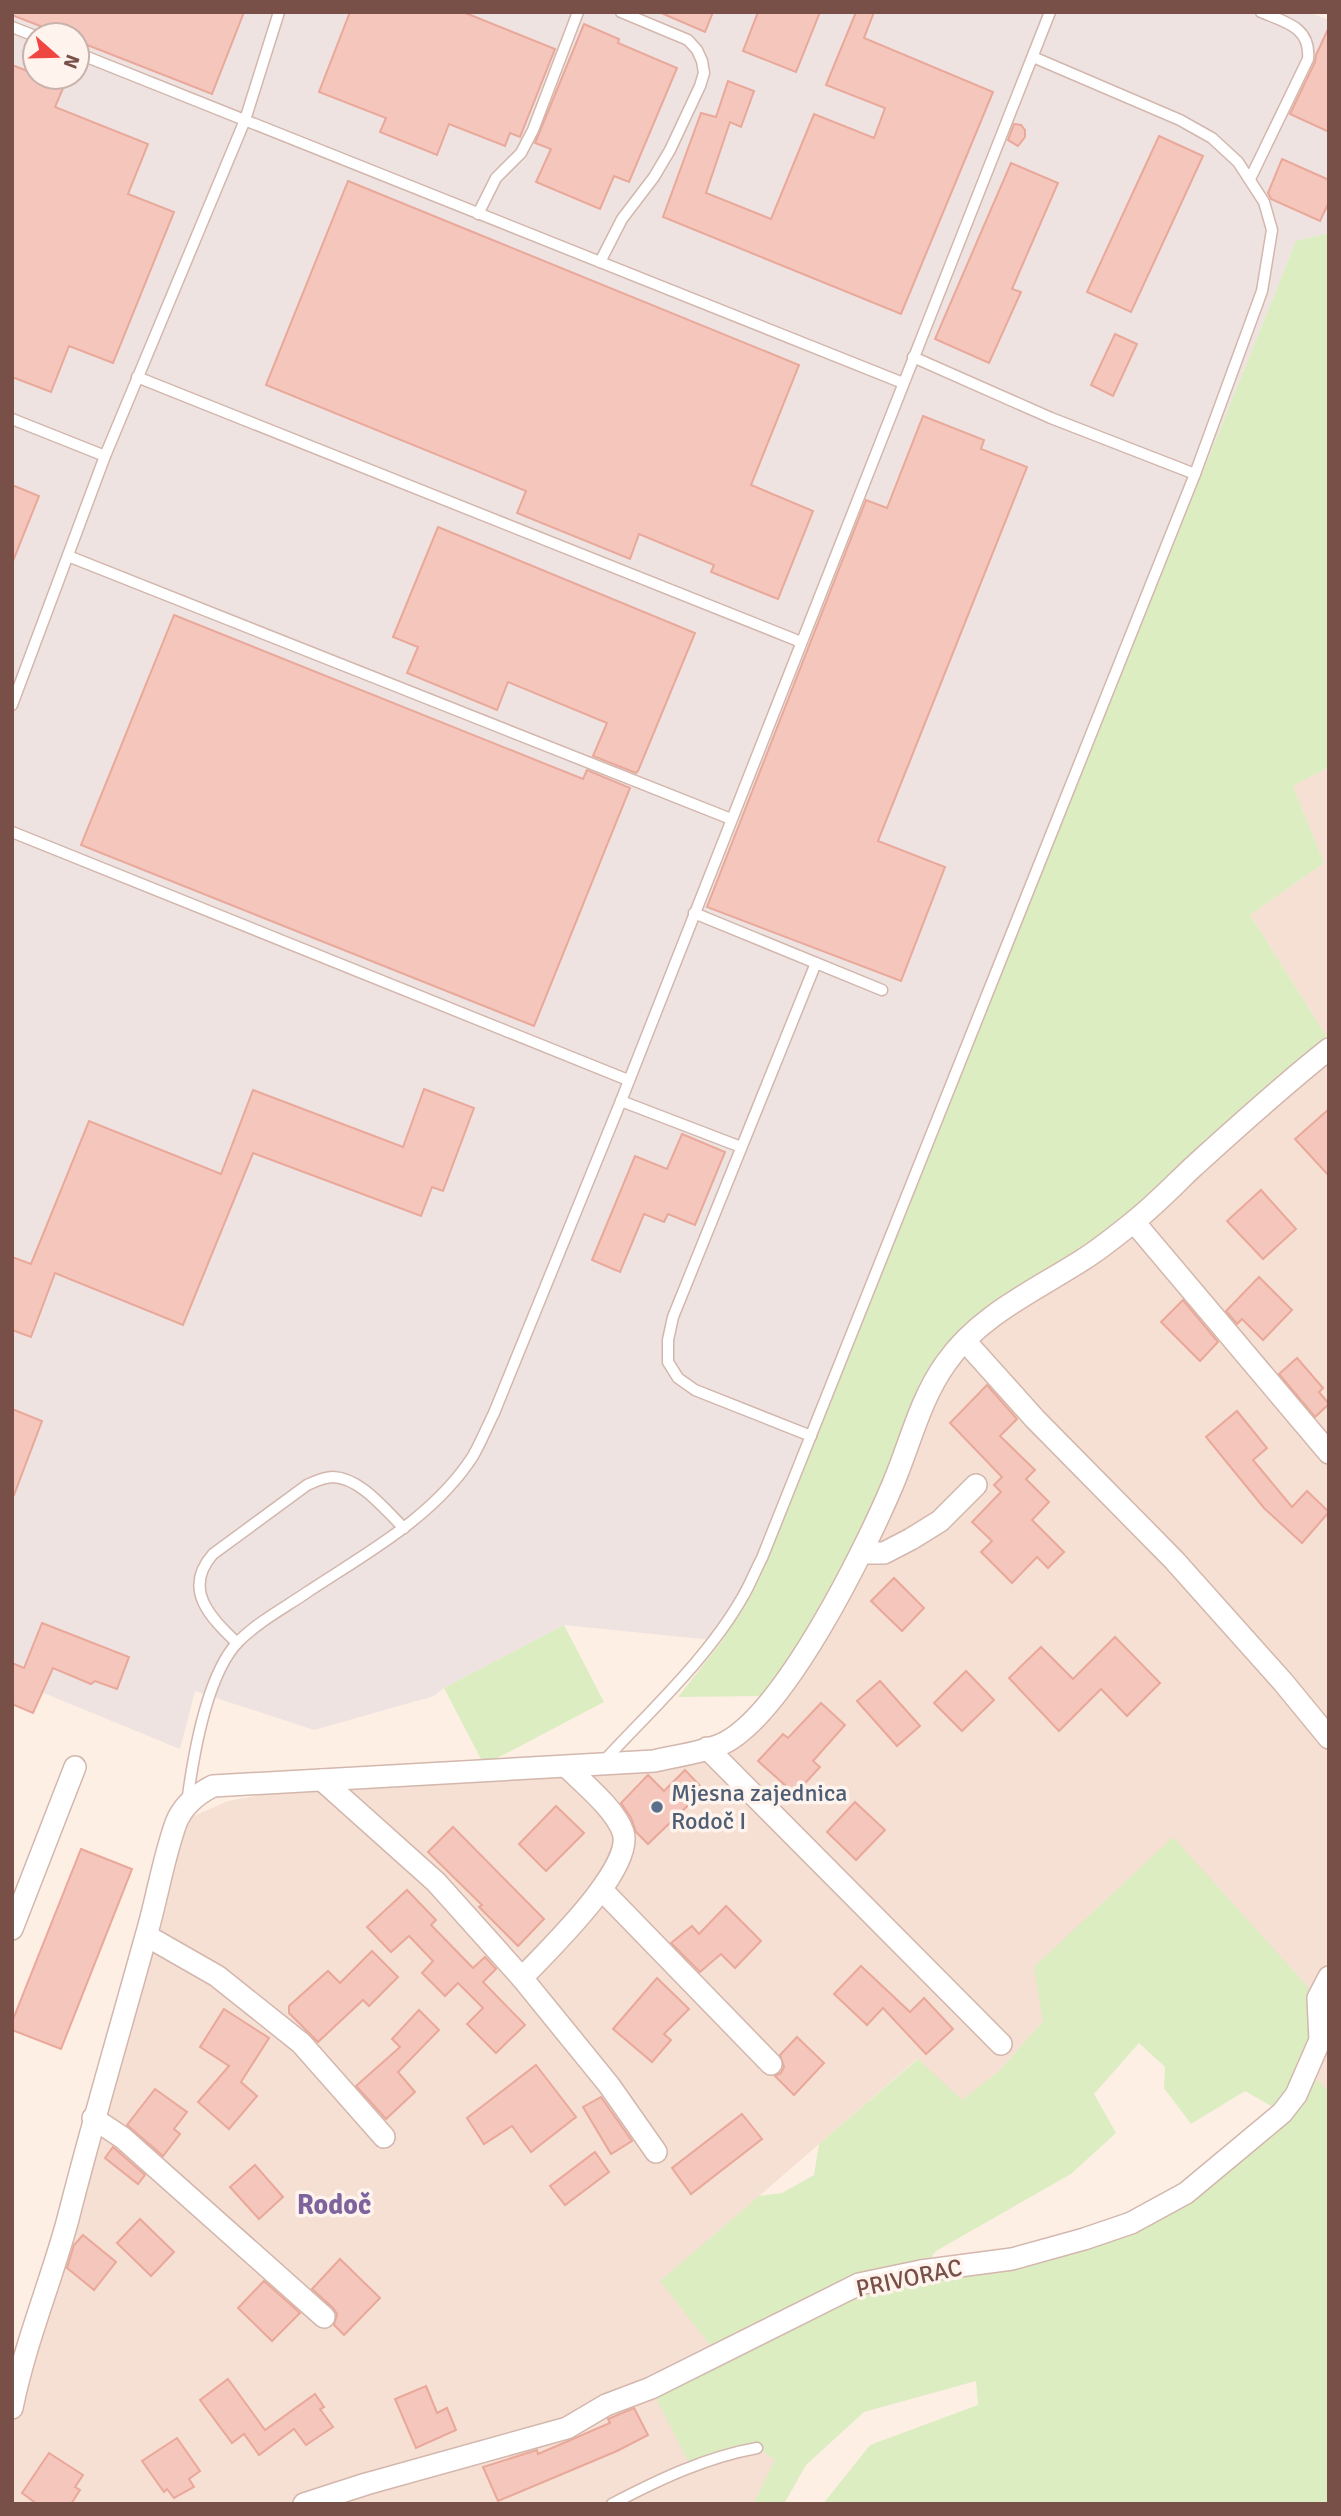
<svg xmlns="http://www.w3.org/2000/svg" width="1341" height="2516" font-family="Signika,sans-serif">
<rect width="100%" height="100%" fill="#feefe5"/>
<g fill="#f6dfd3">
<path d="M1329 767V1040L1250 915 1324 863 1293 786Z"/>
<path d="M1329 1056V2091L1306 2070 1043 2021 999 2071 962 2101 917 2059 661 2281 717 2354 757 2448 776 2460 753 2504H12V2408L187 1819 228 1801 323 1783 705 1758 757 1726 928 1416 952 1366 971 1344Z"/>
</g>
<path fill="#eee3e0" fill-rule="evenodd" d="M12 12H1308L1329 20V233L1296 241 756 1580 722 1641 564 1625 444 1688 434 1696 314 1730 195 1691 180 1749 12 1680ZM35 35H77V77H35Z"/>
<g fill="#dcedc2">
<path d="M1329 233V767L1293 786 1324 863 1250 915 1329 1040 1124 1218 1055 1271 974 1324 858 1546 770 1696 678 1697 722 1641 756 1580 1296 241Z"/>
<path d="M564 1625 604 1702 484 1765 444 1688Z"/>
<path d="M1173 1837 1318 1998 1320 2040 1273 2107 1245 2091 1191 2124 1164 2088 1165 2067 1139 2043 1094 2094 1116 2133 1071 2174 936 2251 922 2270 1131 2223 1282 2113 1306 2070 1329 2091V2504H823L870 2445 978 2405 976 2381 864 2412 806 2465 784 2504H753L775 2460 757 2448 691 2467 651 2388 717 2354 660 2281 759 2196 782 2193 814 2175 819 2144 918 2059 962 2100 999 2071 1043 2021 1034 1967Z"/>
</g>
<g fill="#f5c6bb" stroke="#e9a89a" stroke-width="2">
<path d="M12 12H244L212 94 77 41V35H63L12 15Z"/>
<path d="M350 12H463L555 49 520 137 510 133 505 146 449 124 437 155 380 132 386 118 319 92Z"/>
<path d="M659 12H713L705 32Z"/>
<path d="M758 12H820L796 72 743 51Z"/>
<path d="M856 12H874L864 38 993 92 901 314 663 217 701 113 716 117 728 81 754 91 741 127 730 122 706 193 771 219 814 114 874 138 885 108 826 85Z"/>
<path d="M584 24 619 39 618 43 677 68 629 182 614 176 600 209 536 182 551 149 535 143Z"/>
<path d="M1329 27V132L1290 114 1315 62 1316 55Z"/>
<path d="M12 65 35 74V77H42L64 86 55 107 148 144 128 194 174 212 113 363 69 346 51 392 12 377Z"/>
<path d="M1014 124 1021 125 1025 130V137L1018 146 1008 140Z"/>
<path d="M1159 136 1203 156 1131 312 1087 292Z"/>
<path d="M1282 159 1329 180V202L1320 221 1271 199 1268 193Z"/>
<path d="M1011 163 1058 183 1012 289 1021 292 989 363 935 339Z"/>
<path d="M348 181 799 365 751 485 813 511 778 599 711 572 714 565 639 534 630 559 517 513 526 491 266 385Z"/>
<path d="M1115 334 1137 344 1113 396 1091 385Z"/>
<path d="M923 416 984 440 981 449 1027 467 878 841 945 867 901 981 707 907 866 500 887 508Z"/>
<path d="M12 485 39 496 13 561H12Z"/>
<path d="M438 527 695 633 638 771 636 773 593 756 607 723 508 682 497 710 407 673 418 647 393 637Z"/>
<path d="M174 615 583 779 587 770 630 788 534 1026 81 845Z"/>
<path d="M424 1089 474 1108 443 1191 432 1187 421 1216 253 1153 183 1325 55 1273 31 1337 12 1330V1257L31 1264 89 1121 221 1174 253 1090 403 1147Z"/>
<path d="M1329 1109V1176L1295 1139Z"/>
<path d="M682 1134 725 1152 695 1225 668 1214 664 1222 644 1214 620 1272 592 1260 635 1156 667 1169Z"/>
<path d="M1261 1190 1296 1229 1263 1259 1227 1221Z"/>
<path d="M1259 1277 1292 1310 1263 1340 1242 1319 1237 1324 1226 1311Z"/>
<path d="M1183 1300 1218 1342 1200 1361 1161 1322Z"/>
<path d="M1297 1358 1323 1388 1319 1392 1329 1404 1315 1417 1279 1374Z"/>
<path d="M987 1385 1017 1419 1000 1436 1035 1470 1026 1479 1049 1502 1032 1520 1064 1552 1048 1568 1037 1557 1012 1583 981 1552 992 1541 972 1522 1001 1492 994 1485 1002 1477 950 1423Z"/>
<path d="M12 1409 42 1421 14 1495H12Z"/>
<path d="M1237 1411 1267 1448 1253 1460 1292 1507 1307 1491 1329 1512 1302 1543 1264 1508 1206 1437Z"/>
<path d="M894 1578 924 1608 902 1631 871 1601Z"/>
<path d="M42 1623 129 1657 117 1689 95 1681 91 1684 53 1668 33 1713 12 1704V1663L24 1668Z"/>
<path d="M1115 1637 1160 1683 1127 1716 1101 1689 1059 1731 1009 1678 1041 1647 1073 1679Z"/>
<path d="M966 1671 994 1700 962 1731 934 1703Z"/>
<path d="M880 1681 920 1726 897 1746 857 1701Z"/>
<path d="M821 1703 845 1725 813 1761 820 1767 795 1794 758 1761 783 1734 788 1738Z"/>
<path d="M685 1770 704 1790 648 1844 636 1832 631 1818 621 1803 648 1775 664 1791Z"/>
<path d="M855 1802 885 1830 856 1860 827 1832Z"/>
<path d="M556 1806 584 1833 546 1871 519 1844Z"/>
<path d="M453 1827 544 1919 518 1946 479 1907 482 1905 428 1852Z"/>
<path d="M81 1849 132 1869 61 2049 12 2030V2022Z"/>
<path d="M407 1890 436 1920 431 1925 473 1968 485 1957 496 1969 483 1982 525 2025 496 2053 467 2024 483 2008 458 1983 445 1996 422 1973 433 1961 409 1936 391 1952 367 1927Z"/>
<path d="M726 1906 761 1941 735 1968 721 1954 700 1972 671 1943 692 1926 699 1934Z"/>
<path d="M372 1951 398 1977 369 2006 363 2000 318 2042 289 2013V2006L328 1971 340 1983Z"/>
<path d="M861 1966 910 2012 924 1998 953 2029 926 2054 883 2008 867 2025 834 1994Z"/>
<path d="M657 1978 689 2009 664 2034 671 2040 652 2062 613 2029Z"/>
<path d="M224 2009 269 2038 241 2082 257 2096 229 2129 198 2102 229 2066 200 2047Z"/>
<path d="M419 2010 439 2030 398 2072 415 2092 386 2119 356 2086 400 2047 392 2039Z"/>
<path d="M797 2037 824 2063 794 2095 775 2076 781 2073 784 2067 780 2055Z"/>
<path d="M536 2065 576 2117 531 2152 512 2126 484 2144 467 2118Z"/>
<path d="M155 2089 187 2112 174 2129 180 2134 163 2156 127 2125Z"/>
<path d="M601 2097 632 2141 611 2154 583 2107Z"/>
<path d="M742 2114 762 2139 691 2194 672 2168Z"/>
<path d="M113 2147 145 2175 138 2184 105 2158Z"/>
<path d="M595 2152 609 2172 565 2205 550 2186Z"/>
<path d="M255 2165 283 2197 259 2219 230 2187Z"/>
<path d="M140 2219 174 2252 151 2276 117 2243Z"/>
<path d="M83 2235 116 2262 94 2290 67 2268 74 2245Z"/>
<path d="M340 2259 380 2298 344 2335 334 2325 337 2314 333 2308 312 2289Z"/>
<path d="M264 2281 300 2313 272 2341 238 2308Z"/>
<path d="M228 2379 265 2430 315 2394 324 2407 320 2409 333 2427 306 2445 294 2429 259 2455 244 2434 232 2443 200 2400Z"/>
<path d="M426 2386 437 2413 447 2408 456 2430 416 2448 395 2399Z"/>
<path d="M634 2408 648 2435 617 2451 498 2501 483 2467 537 2450 538 2454 610 2423 608 2419Z"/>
<path d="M177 2438 200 2471 189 2479 194 2487 174 2498 167 2489 164 2492 142 2461Z"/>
<path d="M49 2453 83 2475 75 2487 80 2490 71 2504H37L22 2493Z"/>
</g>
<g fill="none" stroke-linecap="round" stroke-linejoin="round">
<defs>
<g id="lane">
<path d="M12 27 35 36"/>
<path d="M77 53 903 383"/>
<path d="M1250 179 1308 59C1311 27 1285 22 1261 12"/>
<path d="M478 214 496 178 521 153 533 130 578 12"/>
<path d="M600 262 622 219 654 177 670 150 700 86 704 73 702 61 697 50 688 40 621 12"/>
<path d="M913 357 1051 418 1195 474 1262 291 1272 230 1264 202 1238 162 1212 138 1180 120 1033 57"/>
<path d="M137 377 801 642"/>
<path d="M12 419 105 456"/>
<path d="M68 556 731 819"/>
<path d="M12 705 105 456 245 120 279 12"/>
<path d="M12 832 628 1080"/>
<path d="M694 913 882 990"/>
<path d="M621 1101 741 1147"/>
<path d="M811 1436 695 1390 678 1378 668 1362V1340L673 1317 816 963"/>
<path d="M237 1643C210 1617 182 1589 213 1554L307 1485C316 1481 324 1477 333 1477 361 1478 385 1510 404 1528"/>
<path d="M602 1763C649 1712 708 1658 742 1598 750 1585 755 1571 762 1558L1195 474"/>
<path d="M187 1803C193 1757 206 1677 237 1643 256 1623 284 1608 306 1593 366 1553 433 1518 473 1456 481 1442 487 1427 494 1413L621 1101 1050 12"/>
<path d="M612 2504C658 2480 706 2457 757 2448"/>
</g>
<g id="street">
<path d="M1134 1222 1329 1453"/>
<path d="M965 1341 1035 1419 1174 1560 1283 1682 1329 1738"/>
<path d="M861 1553H884L911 1539 940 1521 976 1485"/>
<path d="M707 1748 1001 2044"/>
<path d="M322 1780 436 1882 522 1978 609 2085 656 2152"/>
<path d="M602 1890 771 2064"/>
<path d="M12 1929 75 1767"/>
<path d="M147 1936 217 1976 301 2043 384 2137"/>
<path d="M522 1978C547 1951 635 1868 623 1832 615 1809 584 1784 567 1767"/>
<path d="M93 2118 123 2138 324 2317"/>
<path d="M12 2408C25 2343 51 2282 68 2219 92 2124 120 2030 146 1936 157 1899 163 1859 176 1823 183 1805 197 1794 213 1786L654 1761C675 1756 700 1753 720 1745 783 1718 866 1548 893 1484 910 1444 920 1399 946 1363 979 1315 1036 1290 1084 1259 1100 1249 1116 1236 1131 1224 1153 1207 1173 1186 1193 1167 1237 1127 1282 1086 1329 1049"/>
<path d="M304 2504 366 2484 567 2428 606 2405 651 2388 859 2284 921 2271 1012 2259 1084 2239 1131 2223 1186 2193 1282 2113 1296 2095 1320 2040 1318 1998 1329 1977"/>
</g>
</defs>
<use href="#lane" stroke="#d3b7ad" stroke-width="13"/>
<use href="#street" stroke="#d3b7ad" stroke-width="24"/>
<use href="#lane" stroke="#fff" stroke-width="10"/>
<use href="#street" stroke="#fff" stroke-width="21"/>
</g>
<circle fill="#5c6f8a" stroke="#fff4ed" stroke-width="2.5" cx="657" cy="1807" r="7"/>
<g text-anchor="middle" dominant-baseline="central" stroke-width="7" stroke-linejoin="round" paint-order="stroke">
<g font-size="24" fill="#4e5e75" stroke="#fff4ed" text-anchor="start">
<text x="671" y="1793">Mjesna zajednica<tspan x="671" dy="28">Rodoč I</tspan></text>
</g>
<g font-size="24" fill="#795048" stroke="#fff4ed">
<text transform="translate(909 2278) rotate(-12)">PRIVORAC</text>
</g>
<g font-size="28" font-weight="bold" fill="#7e639d" stroke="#fff4ed">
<text x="334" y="2205">Rodoč</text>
</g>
</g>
<rect width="1341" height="2516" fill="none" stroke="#795048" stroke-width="28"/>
<g transform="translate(56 56) rotate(110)"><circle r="33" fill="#fff4ed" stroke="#c9b2ab" stroke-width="2"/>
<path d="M0-5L12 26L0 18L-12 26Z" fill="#f04642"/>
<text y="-10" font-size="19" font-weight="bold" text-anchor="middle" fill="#795048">N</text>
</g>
</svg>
